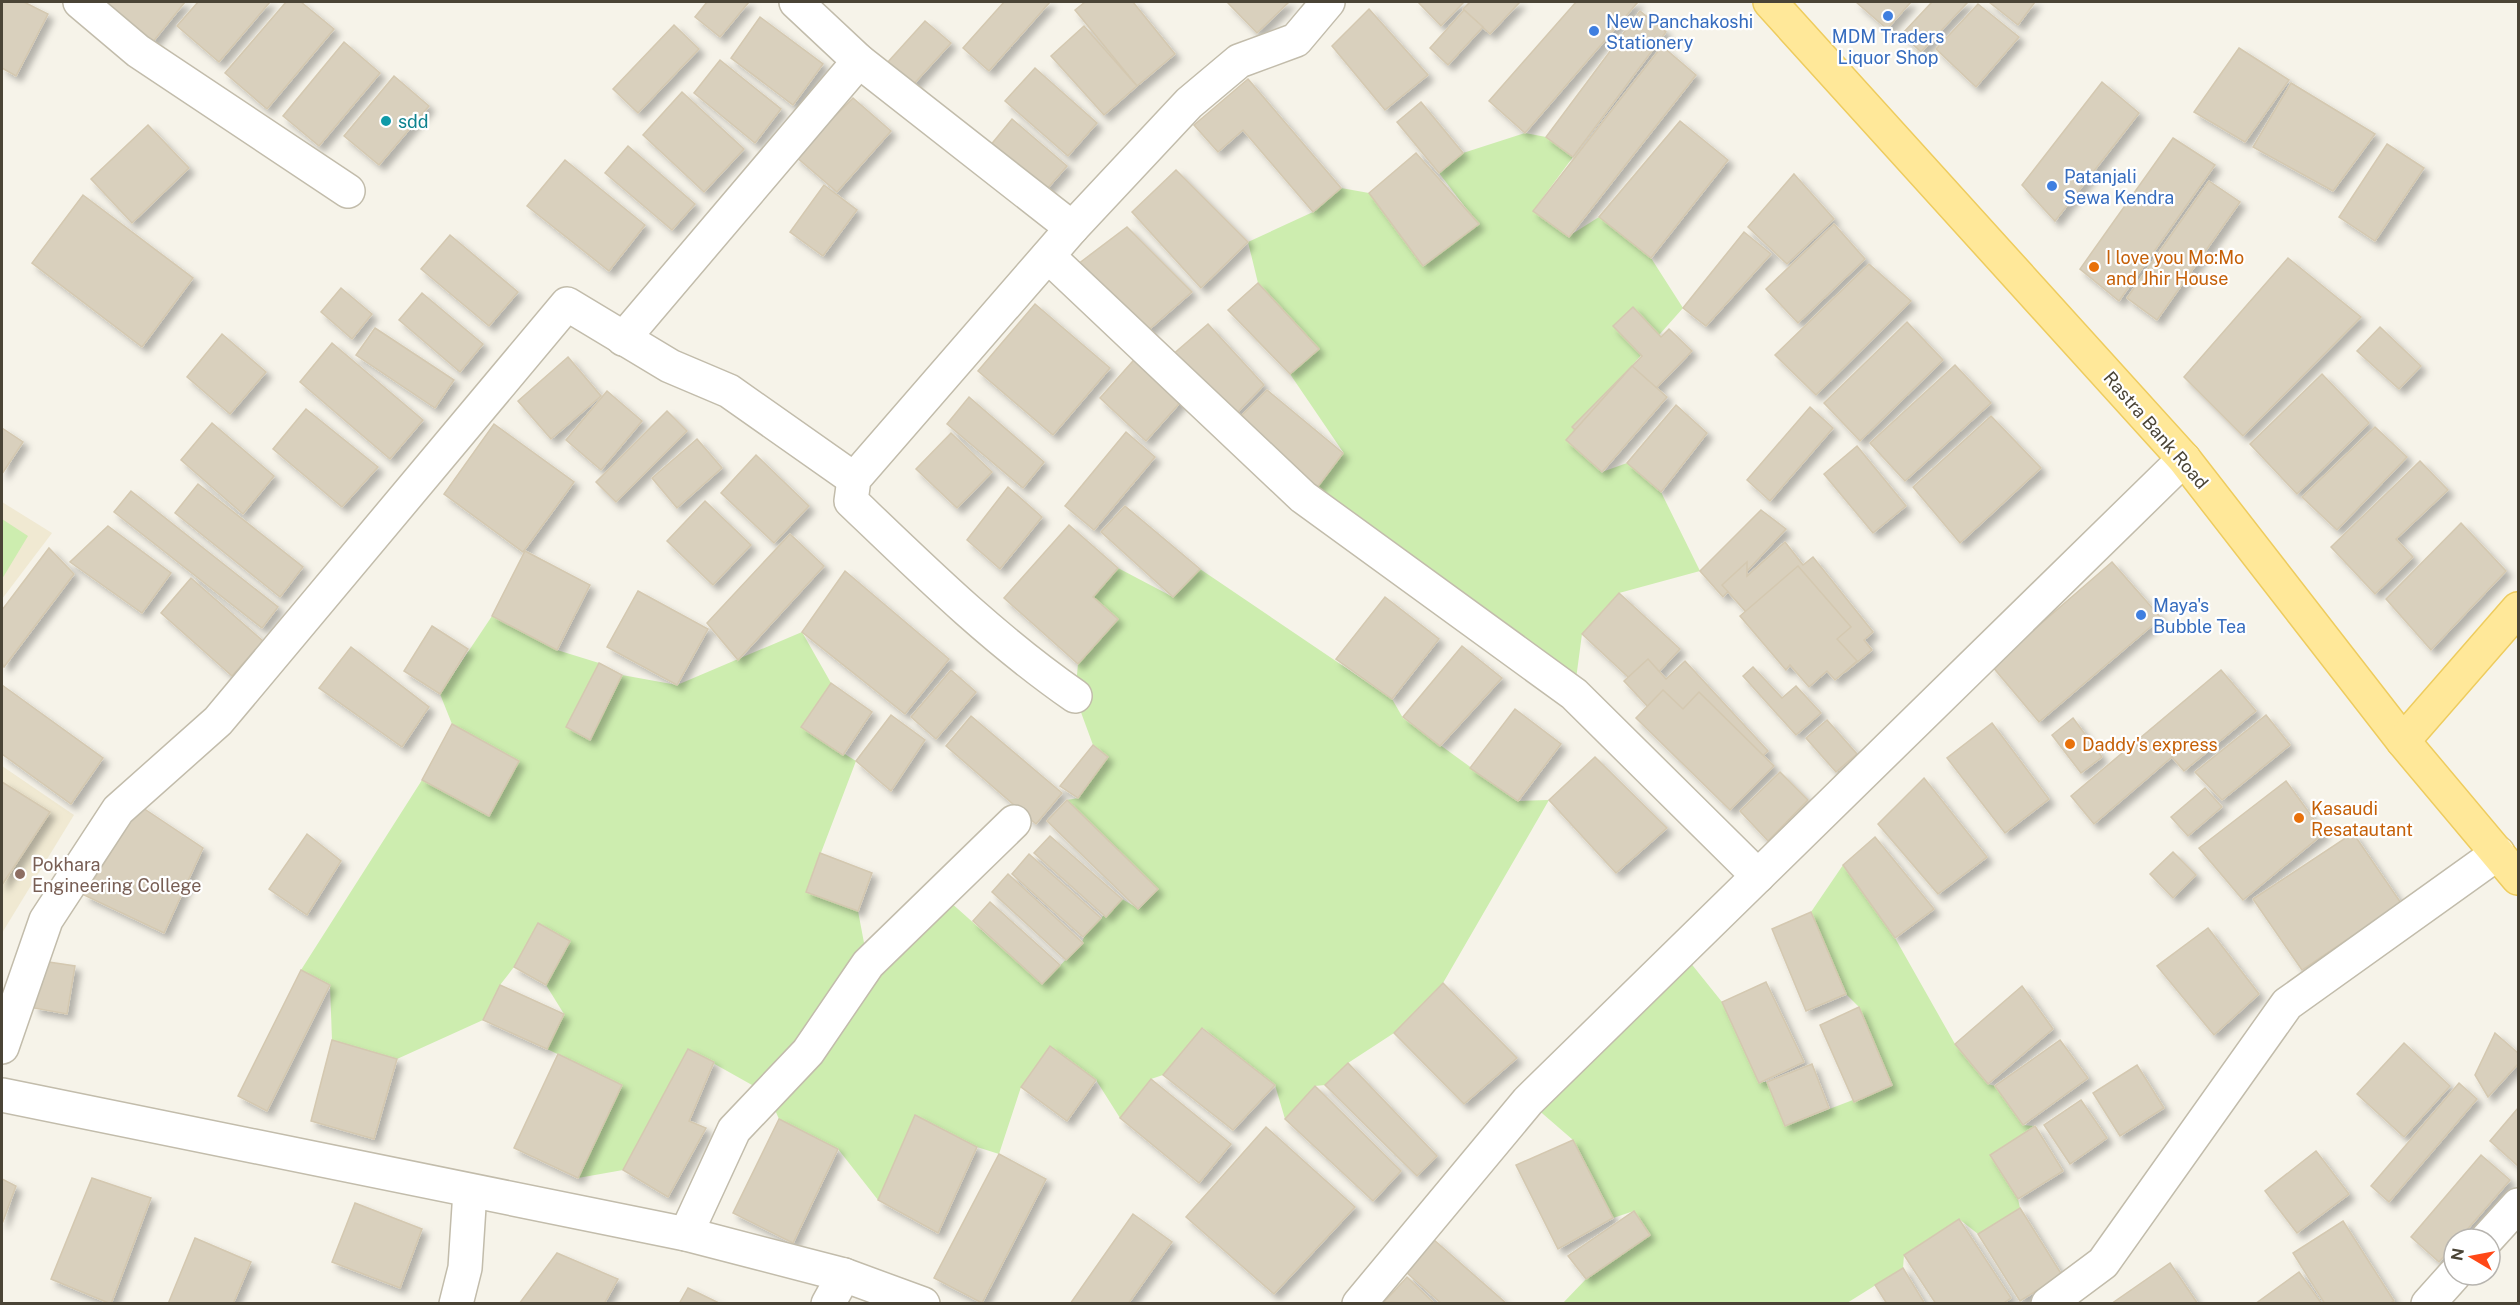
<svg xmlns="http://www.w3.org/2000/svg" width="2520" height="1305" font-family="'Public Sans',sans-serif">
<defs>
<filter id="shadow"><feDropShadow dx="5.5" dy="5.5" stdDeviation="3" flood-color="#0004"/></filter>
</defs>
<rect width="100%" height="100%" fill="#f6f3e9"/>
<g fill="#f0e9d2">
<path d="M2 502 52 533 2 599Z"/>
<path d="M2 766 74 815 2 933Z"/>
</g>
<g fill="#cdedaf">
<path d="M1525 133 1546 137 1573 157 1533 211 1569 236 1599 217 1651 258 1683 308 1566 440 1602 472 1627 463 1661 492 1700 571 1619 593 1582 634 1574 694 1316 489 1343 452 1290 374 1319 349 1258 283 1248 242 1313 212 1341 188 1369 193 1424 266 1478 224 1439 173 1463 153Z"/>
<path d="M2 519 28 536 2 579Z"/>
<path d="M1118 568 1173 597 1200 569 1392 699 1403 718 1517 801 1549 800 1443 983 1394 1033 1348 1063 1325 1085 1315 1086 1285 1119 1275 1085 1203 1028 1163 1075 1151 1079 1120 1118 1096 1080 1050 1047 1021 1087 999 1154 977 1147 915 1115 878 1200 838 1149 779 1119 768 1094 688 1049 623 1170 578 1178 622 1085 547 1049 564 1014 546 985 538 923 514 967 500 985 483 1020 397 1059 332 1040 330 985 301 970 422 780 489 816 519 761 452 724 440 694 492 616 557 650 599 663 567 727 590 740 622 675 677 685 802 632 831 683 801 727 856 761 806 892 858 911 868 964 940 893 1042 984 1082 943C1085 928 1111 911 1122 899L1139 909 1158 889 1067 800 1078 798 1108 757 1093 745 1075 696 1078 664 1117 619 1093 597Z"/>
<path d="M1843 865 1895 938 1955 1044 1988 1084 1995 1086 2023 1125 2035 1126 1990 1155 2018 1199 2020 1208 1978 1234 1959 1219 1904 1255 1903 1268 1847 1303H1563L1586 1279 1650 1234 1634 1211 1613 1218 1573 1140 1528 1101 1681 951 1722 1002 1759 1082H1767L1785 1126 1892 1085 1859 1007 1846 994 1811 912Z"/>
</g>
<g fill="#d9d0bd" stroke="#d4c8b0" stroke-width="1.5" filter="url(#shadow)">
<path d="M2 2H24L48 14 16 76 2 68Z"/>
<path d="M107 2H185L152 43 104 5Z"/>
<path d="M198 2H270L219 62 177 26Z"/>
<path d="M286 2H301L334 29 267 109 225 73Z"/>
<path d="M707 2H749L720 37 695 17Z"/>
<path d="M1004 2H1050L989 71 963 48Z"/>
<path d="M1085 2H1133L1175 54 1137 86 1075 10Z"/>
<path d="M1227 2H1289L1257 33Z"/>
<path d="M1418 2H1464L1441 26Z"/>
<path d="M1470 2H1520L1490 34 1463 9Z"/>
<path d="M1576 2H1638L1525 133 1489 101Z"/>
<path d="M1856 2H1911L1887 29Z"/>
<path d="M1932 2H1968L1921 52 1902 34Z"/>
<path d="M1989 2H2035L2018 25Z"/>
<path d="M1978 4 2019 37 1976 87 1936 49Z"/>
<path d="M1369 9 1428 75 1385 110 1332 46Z"/>
<path d="M1464 10 1483 27 1448 65 1430 48Z"/>
<path d="M1640 11 1666 32 1573 157 1546 137Z"/>
<path d="M760 17 823 64 793 105 731 58Z"/>
<path d="M925 21 951 43 912 86 887 63Z"/>
<path d="M674 25 699 49 638 113 613 89Z"/>
<path d="M1084 26 1137 86 1104 115 1051 56Z"/>
<path d="M344 42 380 73 319 146 283 116Z"/>
<path d="M1662 46 1696 75 1569 237 1533 211Z"/>
<path d="M2239 48 2289 80 2245 142 2194 112Z"/>
<path d="M720 60 781 109 755 143 694 93Z"/>
<path d="M1035 68 1097 123 1068 156 1005 101Z"/>
<path d="M394 76 429 106 379 165 344 136Z"/>
<path d="M1248 79 1341 188 1313 212 1243 130 1218 152 1194 125Z"/>
<path d="M2102 82 2139 113 2055 221 2022 185Z"/>
<path d="M2291 83 2375 134 2333 191 2253 147Z"/>
<path d="M682 92 744 149 704 192 643 135Z"/>
<path d="M853 98 891 131 837 192 795 156Z"/>
<path d="M1421 102 1463 153 1439 173 1397 122Z"/>
<path d="M1012 119 1067 166 1040 197 985 152Z"/>
<path d="M1680 121 1728 160 1651 258 1599 217Z"/>
<path d="M148 125 189 168 132 223 91 179Z"/>
<path d="M2173 138 2215 165 2119 301 2080 269Z"/>
<path d="M2387 144 2424 168 2375 241 2339 217Z"/>
<path d="M628 146 695 204 672 230 605 173Z"/>
<path d="M1416 153 1479 224 1423 266 1369 193Z"/>
<path d="M565 160 645 225 609 271 527 206Z"/>
<path d="M1176 170 1248 242 1201 288 1132 212Z"/>
<path d="M1794 174 1834 219 1787 264 1748 227Z"/>
<path d="M2209 181 2240 202 2157 320 2127 298Z"/>
<path d="M824 185 857 210 823 256 790 232Z"/>
<path d="M83 195 193 278 142 347 32 263Z"/>
<path d="M1834 224 1865 259 1798 323 1766 289Z"/>
<path d="M1127 227 1192 292 1144 334 1078 264Z"/>
<path d="M1744 232 1771 254 1706 326 1683 308Z"/>
<path d="M450 235 518 292 489 326 421 269Z"/>
<path d="M2288 258 2361 317 2243 436 2184 377Z"/>
<path d="M1869 264 1911 301 1816 395 1775 355Z"/>
<path d="M1258 283 1319 349 1290 374 1228 310Z"/>
<path d="M341 288 372 314 352 339 321 312Z"/>
<path d="M422 293 483 344 460 372 399 320Z"/>
<path d="M1035 304 1110 368 1053 435 978 371Z"/>
<path d="M1633 307 1661 337 1669 329 1692 351 1596 450 1572 427 1642 356 1613 326Z"/>
<path d="M1907 322 1943 360 1860 441 1824 403Z"/>
<path d="M1208 324 1264 385 1233 417 1171 356Z"/>
<path d="M2380 327 2421 366 2399 389 2357 351Z"/>
<path d="M375 328 454 380 435 408 356 355Z"/>
<path d="M222 334 266 372 230 414 187 377Z"/>
<path d="M332 343 423 420 390 459 300 382Z"/>
<path d="M1140 353 1185 397 1146 441 1100 398Z"/>
<path d="M568 357 601 396 551 439 518 401Z"/>
<path d="M1955 365 1991 403 1905 481 1870 443Z"/>
<path d="M1632 366 1667 397 1602 472 1566 440Z"/>
<path d="M2322 374 2369 423 2297 494 2250 444Z"/>
<path d="M1267 390 1343 453 1316 489 1238 419Z"/>
<path d="M607 391 642 421 601 470 566 440Z"/>
<path d="M969 397 1044 462 1023 488 947 424Z"/>
<path d="M1676 405 1707 433 1661 492 1627 463Z"/>
<path d="M1810 407 1833 428 1770 501 1747 480Z"/>
<path d="M306 409 378 467 342 507 273 449Z"/>
<path d="M667 411 687 431 616 502 596 482Z"/>
<path d="M1991 416 2041 468 1960 543 1913 487Z"/>
<path d="M212 423 274 476 243 514 181 460Z"/>
<path d="M494 424 574 482 523 552 444 494Z"/>
<path d="M2375 427 2407 457 2337 530 2302 497Z"/>
<path d="M2 428 23 442 2 474Z"/>
<path d="M1126 432 1155 457 1094 530 1065 506Z"/>
<path d="M951 433 992 472 957 508 916 469Z"/>
<path d="M697 439 722 468 677 508 652 478Z"/>
<path d="M1857 446 1906 506 1873 533 1824 474Z"/>
<path d="M756 455 809 506 774 543 721 493Z"/>
<path d="M2420 461 2448 490 2396 539 2413 557 2375 594 2331 547Z"/>
<path d="M198 484 303 567 280 597 175 513Z"/>
<path d="M1008 487 1042 517 1000 569 967 540Z"/>
<path d="M131 491 278 607 262 628 114 512Z"/>
<path d="M705 501 751 545 713 585 667 541Z"/>
<path d="M1125 506 1200 569 1173 597 1101 532Z"/>
<path d="M1761 510 1786 529 1723 597 1700 571Z"/>
<path d="M2461 523 2506 571 2431 650 2386 599Z"/>
<path d="M1069 525 1118 568 1093 597 1118 619 1078 664 1004 598Z"/>
<path d="M108 526 171 573 142 613 70 562Z"/>
<path d="M790 534 824 566 738 660 707 623Z"/>
<path d="M1785 542 1803 565 1813 557 1873 632 1864 640 1872 650 1845 672 1826 652 1802 675 1722 585 1747 562V576Z"/>
<path d="M49 548 74 574 4 667 2 663V610Z"/>
<path d="M525 551 590 585 557 650 492 616Z"/>
<path d="M2112 562 2161 618 2039 722 1992 666Z"/>
<path d="M1798 566 1851 627 1837 639 1857 661 1835 680 1827 671 1809 687 1790 665 1786 670 1740 616Z"/>
<path d="M845 571 949 659 905 714 802 632Z"/>
<path d="M191 578 263 641 232 676 161 613Z"/>
<path d="M638 591 708 629 677 685 607 647Z"/>
<path d="M1619 593 1680 649 1642 690 1582 634Z"/>
<path d="M1385 597 1439 639 1392 699 1336 659Z"/>
<path d="M432 626 468 649 440 694 404 671Z"/>
<path d="M1462 646 1502 678 1440 746 1403 717Z"/>
<path d="M351 647 429 707 402 747 319 688Z"/>
<path d="M1648 659 1666 679 1685 661 1768 751 1750 768 1753 771 1729 794 1624 681Z"/>
<path d="M599 663 622 675 590 740 566 727Z"/>
<path d="M1753 667 1782 698 1796 686 1821 713 1796 735 1743 676Z"/>
<path d="M951 670 976 692 936 739 911 717Z"/>
<path d="M2221 670 2256 711 2184 771 2172 757 2094 824 2071 796Z"/>
<path d="M831 683 872 712 843 755 801 727Z"/>
<path d="M2 685 103 758 71 804 2 754Z"/>
<path d="M1663 690 1683 709 1699 692 1774 766 1730 810 1636 718Z"/>
<path d="M1515 709 1561 744 1518 801 1470 768Z"/>
<path d="M891 715 925 740 891 791 856 761Z"/>
<path d="M2266 715 2290 745 2222 800 2195 772Z"/>
<path d="M971 716 1062 793 1036 824 946 746Z"/>
<path d="M2073 718 2102 757 2081 773 2052 735Z"/>
<path d="M1827 720 1857 754 1836 772 1806 738Z"/>
<path d="M1992 723 2049 799 2005 833 1947 758Z"/>
<path d="M452 724 519 761 489 816 422 780Z"/>
<path d="M1093 745 1108 757 1078 798 1060 786Z"/>
<path d="M1595 757 1667 828 1616 873 1549 800Z"/>
<path d="M1780 772 1808 800 1768 841 1740 811Z"/>
<path d="M1924 778 1987 857 1938 894 1878 824Z"/>
<path d="M2286 781 2324 833 2243 900 2199 848Z"/>
<path d="M2 782 50 812 2 885Z"/>
<path d="M2205 788 2222 807 2188 836 2171 817Z"/>
<path d="M1067 800 1158 889 1138 909 1047 821Z"/>
<path d="M140 806 203 848 164 933 84 895Z"/>
<path d="M2353 833 2401 903 2302 970 2253 899Z"/>
<path d="M307 834 341 861 307 915 269 889Z"/>
<path d="M1050 836 1122 899 1106 917 1034 853Z"/>
<path d="M1875 837 1934 909 1895 938 1843 865Z"/>
<path d="M2173 852 2196 875 2173 898 2150 874Z"/>
<path d="M820 853 872 873 858 911 806 892Z"/>
<path d="M1029 854 1101 918 1083 937 1012 874Z"/>
<path d="M1008 874 1083 943 1066 960 992 892Z"/>
<path d="M990 902 1060 965 1042 984 973 921Z"/>
<path d="M1811 912 1846 994 1806 1011 1772 929Z"/>
<path d="M538 923 570 941 546 985 514 967Z"/>
<path d="M2208 928 2259 994 2214 1035 2157 966Z"/>
<path d="M42 961 75 966 67 1014 34 1008Z"/>
<path d="M301 970 330 985 267 1111 238 1096Z"/>
<path d="M1766 982 1804 1062 1759 1083 1722 1002Z"/>
<path d="M1443 983 1517 1058 1464 1104 1394 1033Z"/>
<path d="M500 985 564 1014 547 1049 483 1020Z"/>
<path d="M2022 986 2053 1029 1988 1084 1955 1044Z"/>
<path d="M1859 1007 1892 1085 1854 1102 1820 1025Z"/>
<path d="M1202 1028 1275 1085 1233 1130 1163 1075Z"/>
<path d="M2495 1033 2518 1053V1064L2488 1097 2475 1075Z"/>
<path d="M332 1040 397 1059 374 1139 311 1121Z"/>
<path d="M2060 1040 2088 1078 2023 1125 1995 1086Z"/>
<path d="M2404 1043 2450 1086 2404 1137 2357 1094Z"/>
<path d="M1050 1046 1096 1080 1067 1121 1021 1087Z"/>
<path d="M688 1049 714 1062 689 1121 706 1128 668 1197 623 1170Z"/>
<path d="M558 1054 622 1085 578 1178 514 1148Z"/>
<path d="M1348 1063 1437 1156 1417 1176 1325 1085Z"/>
<path d="M1812 1064 1829 1108 1785 1126 1767 1082Z"/>
<path d="M2137 1065 2164 1108 2120 1136 2093 1093Z"/>
<path d="M1151 1079 1231 1144 1199 1183 1120 1118Z"/>
<path d="M2459 1083 2477 1099 2389 1202 2371 1186Z"/>
<path d="M1315 1086 1401 1171 1373 1201 1285 1119Z"/>
<path d="M2081 1100 2107 1138 2070 1164 2044 1125Z"/>
<path d="M2518 1108V1166L2490 1141Z"/>
<path d="M915 1115 977 1147 938 1233 878 1200Z"/>
<path d="M779 1119 838 1149 793 1243 733 1213Z"/>
<path d="M2035 1126 2063 1171 2018 1199 1990 1155Z"/>
<path d="M1266 1127 1355 1207 1274 1294 1186 1217Z"/>
<path d="M1573 1140 1613 1218 1558 1249 1516 1165Z"/>
<path d="M2316 1151 2349 1194 2297 1233 2265 1191Z"/>
<path d="M999 1154 1046 1179 982 1303 934 1278Z"/>
<path d="M2481 1155 2510 1180 2459 1239H2454V1245L2439 1262 2411 1237Z"/>
<path d="M92 1178 151 1198 111 1304 51 1279Z"/>
<path d="M2 1179 16 1186 2 1224Z"/>
<path d="M355 1203 422 1229 400 1288 332 1262Z"/>
<path d="M2020 1208 2062 1275 2020 1301 1978 1234Z"/>
<path d="M1634 1211 1650 1235 1586 1279 1568 1256Z"/>
<path d="M1133 1214 1172 1242 1128 1304H1070Z"/>
<path d="M1959 1219 2011 1298 2002 1304H1936L1904 1255Z"/>
<path d="M2343 1221 2394 1301 2389 1304H2325L2293 1253Z"/>
<path d="M195 1238 251 1262 233 1304H168Z"/>
<path d="M1433 1239 1507 1304H1442L1407 1273Z"/>
<path d="M557 1253 618 1279 604 1304H519Z"/>
<path d="M2170 1263 2198 1304H2111Z"/>
<path d="M1903 1268 1925 1304H1887L1875 1285Z"/>
<path d="M2299 1272 2322 1304H2255Z"/>
<path d="M1407 1277 1435 1304 1384 1302Z"/>
<path d="M688 1288 721 1304H679Z"/>
</g>
<g fill="none" stroke-linecap="round" stroke-linejoin="round">
<defs>
<g id="minor">
<path d="M80 2 138 51 348 191"/>
<path d="M796 2 859 61 1072 228"/>
<path d="M1048 256 1303 497 1574 694 1758 876"/>
<path d="M623 339 859 61"/>
<path d="M1075 696C993 639 923 570 851 501L854 479 1072 228 1189 103 1239 61 1296 40 1328 2"/>
<path d="M2 1047 46 920 118 810 218 721 567 304 670 366 729 391 854 479"/>
<path d="M2 1095 686 1234 844 1275 923 1304"/>
<path d="M686 1234 734 1130 808 1052 868 964 1014 822"/>
<path d="M2487 1239 2518 1205"/>
<path d="M456 1304 465 1268 470 1191"/>
<path d="M828 1304 844 1275"/>
<path d="M1359 1304 1528 1101 2184 459"/>
<path d="M2048 1304 2103 1263 2287 1004 2498 853"/>
<path d="M2428 1304 2454 1275"/>
</g>
<g id="major">
<path d="M1770 2 2184 459 2403 741 2518 878"/>
<path d="M2403 741 2518 609"/>
</g>
</defs>
<use href="#minor" stroke="#c2bcab" stroke-width="36"/>
<use href="#major" stroke="#eecc5e" stroke-width="36"/>
<use href="#minor" stroke="#fff" stroke-width="33"/>
<use href="#major" stroke="#ffe899" stroke-width="33"/>
</g>
<g fill="#3f7fe0" stroke="#fff" stroke-width="2">
<circle cx="1888" cy="16" r="6"/>
<circle cx="1594" cy="31" r="6"/>
<circle cx="2052" cy="186" r="6"/>
<circle cx="2141" cy="615" r="6"/>
</g>
<circle fill="#0f9aa8" stroke="#fff" stroke-width="2" cx="386" cy="121" r="6"/>
<g fill="#e8710a" stroke="#fff" stroke-width="2">
<circle cx="2094" cy="267" r="6"/>
<circle cx="2070" cy="744" r="6"/>
<circle cx="2299" cy="818" r="6"/>
</g>
<circle fill="#8d6e63" stroke="#fff" stroke-width="2" cx="20" cy="874" r="6"/>
<g text-anchor="middle" dominant-baseline="central" stroke-width="4.5" stroke-linejoin="round" paint-order="stroke">
<g font-size="18" fill="#366cbe" stroke="#fff" text-anchor="start">
<text x="1606" y="21">New Panchakoshi<tspan x="1606" dy="21">Stationery</tspan></text>
<text x="1888" y="36" text-anchor="middle">MDM Traders<tspan x="1888" dy="21">Liquor Shop</tspan></text>
<text x="2064" y="176">Patanjali<tspan x="2064" dy="21">Sewa Kendra</tspan></text>
<text x="2153" y="605">Maya's<tspan x="2153" dy="21">Bubble Tea</tspan></text>
</g>
<g font-size="18" fill="#0d838f" stroke="#fff" text-anchor="start">
<text x="398" y="121">sdd</text>
</g>
<g font-size="18" fill="#c56008" stroke="#fff" text-anchor="start">
<text x="2106" y="257">I love you Mo:Mo<tspan x="2106" dy="21">and Jhir House</tspan></text>
<text x="2082" y="744">Daddy's express</text>
<text x="2311" y="808">Kasaudi<tspan x="2311" dy="21">Resatautant</tspan></text>
</g>
<g font-size="18" fill="#4a4436" stroke="#fff">
<text transform="translate(2156 430) rotate(49)">Rastra Bank Road</text>
</g>
<g font-size="18" fill="#785e54" stroke="#fff" text-anchor="start">
<text x="32" y="864">Pokhara<tspan x="32" dy="21">Engineering College</tspan></text>
</g>
</g>
<rect width="2520" height="1305" fill="none" stroke="#4a4436" stroke-width="6"/>
<g transform="translate(2472 1257) rotate(280)"><circle r="28" fill="#ffffff" stroke="#b7b4af" stroke-width="1.5"/>
<path d="M0-4.5L10 22L0 15L-10 22Z" fill="#ff4817"/>
<text y="-9" font-size="16" font-weight="bold" text-anchor="middle" fill="#4a4436">N</text>
</g>
</svg>
